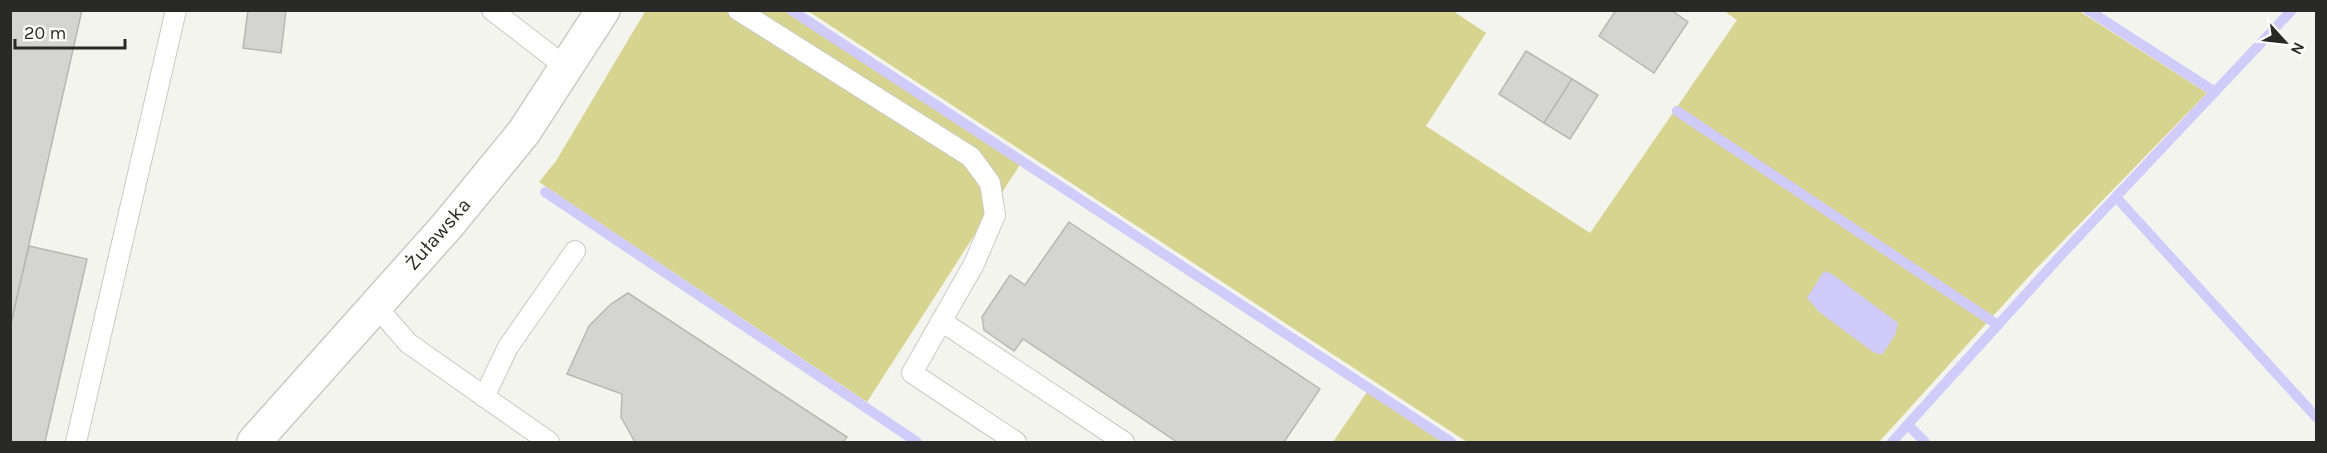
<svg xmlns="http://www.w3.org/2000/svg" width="2327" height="453" font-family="Karla,sans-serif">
<rect width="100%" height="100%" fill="#f4f4ef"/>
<g fill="#d6d48f">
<path d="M646 10 785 11 1021 163 867 402 539 182 556 161Z"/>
<path d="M808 11H1453L1486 33 1426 126 1590 233 1737 20 1724 11H2079L2207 93 2032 273 1879 442H1467Z"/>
<path d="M1367 392 1444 442H1333Z"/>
</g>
<path fill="#d1cbfa" d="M1824 271 1832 274 1898 323 1895 335 1882 355 1873 352 1819 312 1807 298Z"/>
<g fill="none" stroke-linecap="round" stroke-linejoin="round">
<g stroke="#d1cbfa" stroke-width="10">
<path d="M791 10 1451 442"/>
<path d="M2088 10 2215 92"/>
<path d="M1677 111 1998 325"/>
<path d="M545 192 917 442"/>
<path d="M2116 197 2316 417"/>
<path d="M1908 425 1925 442"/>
<path d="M1892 442 2064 252 2292 10"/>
</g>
</g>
<g fill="#d4d4d0" stroke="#b8b8b3" stroke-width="1.5">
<path d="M10 10H82L10 328Z"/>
<path d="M248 10H286L281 53 243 48Z"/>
<path d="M1616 10H1671L1688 22 1654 73 1599 36Z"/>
<path d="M1526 51 1572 79 1544 123 1499 94Z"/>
<path d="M1572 79 1598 95 1570 139 1544 123Z"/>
<path d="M1069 222 1320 389 1284 442H1177L1023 339 1014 351 984 330 982 317 1010 275 1025 285Z"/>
<path d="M29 246 87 259 45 442H10V328Z"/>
<path d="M628 293 847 437 843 442H635L621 417 622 394 567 374 589 326 611 304Z"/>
</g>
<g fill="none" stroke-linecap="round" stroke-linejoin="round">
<defs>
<g id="service">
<path d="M492 10 567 68"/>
<path d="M738 10 971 157 990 183 995 215 974 264 912 373 1016 442"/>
<path d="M375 305 408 343 549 442"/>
<path d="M941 321 1124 442"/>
<path d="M484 397 508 347 575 251"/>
<path d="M76 442 176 10"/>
</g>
<path id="tertiary" d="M254 442 447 226 524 132 603 10"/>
</defs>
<use href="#service" stroke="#c9c9c5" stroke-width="22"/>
<use href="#tertiary" stroke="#c9c9c5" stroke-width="36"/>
<use href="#service" stroke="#fff" stroke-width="20"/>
<use href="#tertiary" stroke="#fff" stroke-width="33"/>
</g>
<g text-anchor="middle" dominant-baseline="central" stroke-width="4.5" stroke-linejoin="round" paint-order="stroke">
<g font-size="20" fill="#292928" stroke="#fffffe">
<text transform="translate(438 234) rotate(-49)">Żuławska</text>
</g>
</g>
<rect width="2327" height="453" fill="none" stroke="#292928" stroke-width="24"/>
<g transform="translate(2285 42) rotate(117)" stroke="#fffffe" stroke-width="4.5" paint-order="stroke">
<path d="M0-4.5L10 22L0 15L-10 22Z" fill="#292928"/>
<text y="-9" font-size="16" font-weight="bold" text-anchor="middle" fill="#292928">N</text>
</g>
<path d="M15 39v9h110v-9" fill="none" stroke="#292928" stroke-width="3"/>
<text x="24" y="39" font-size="18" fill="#292928" stroke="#fffffe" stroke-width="4.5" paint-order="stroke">20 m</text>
</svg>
